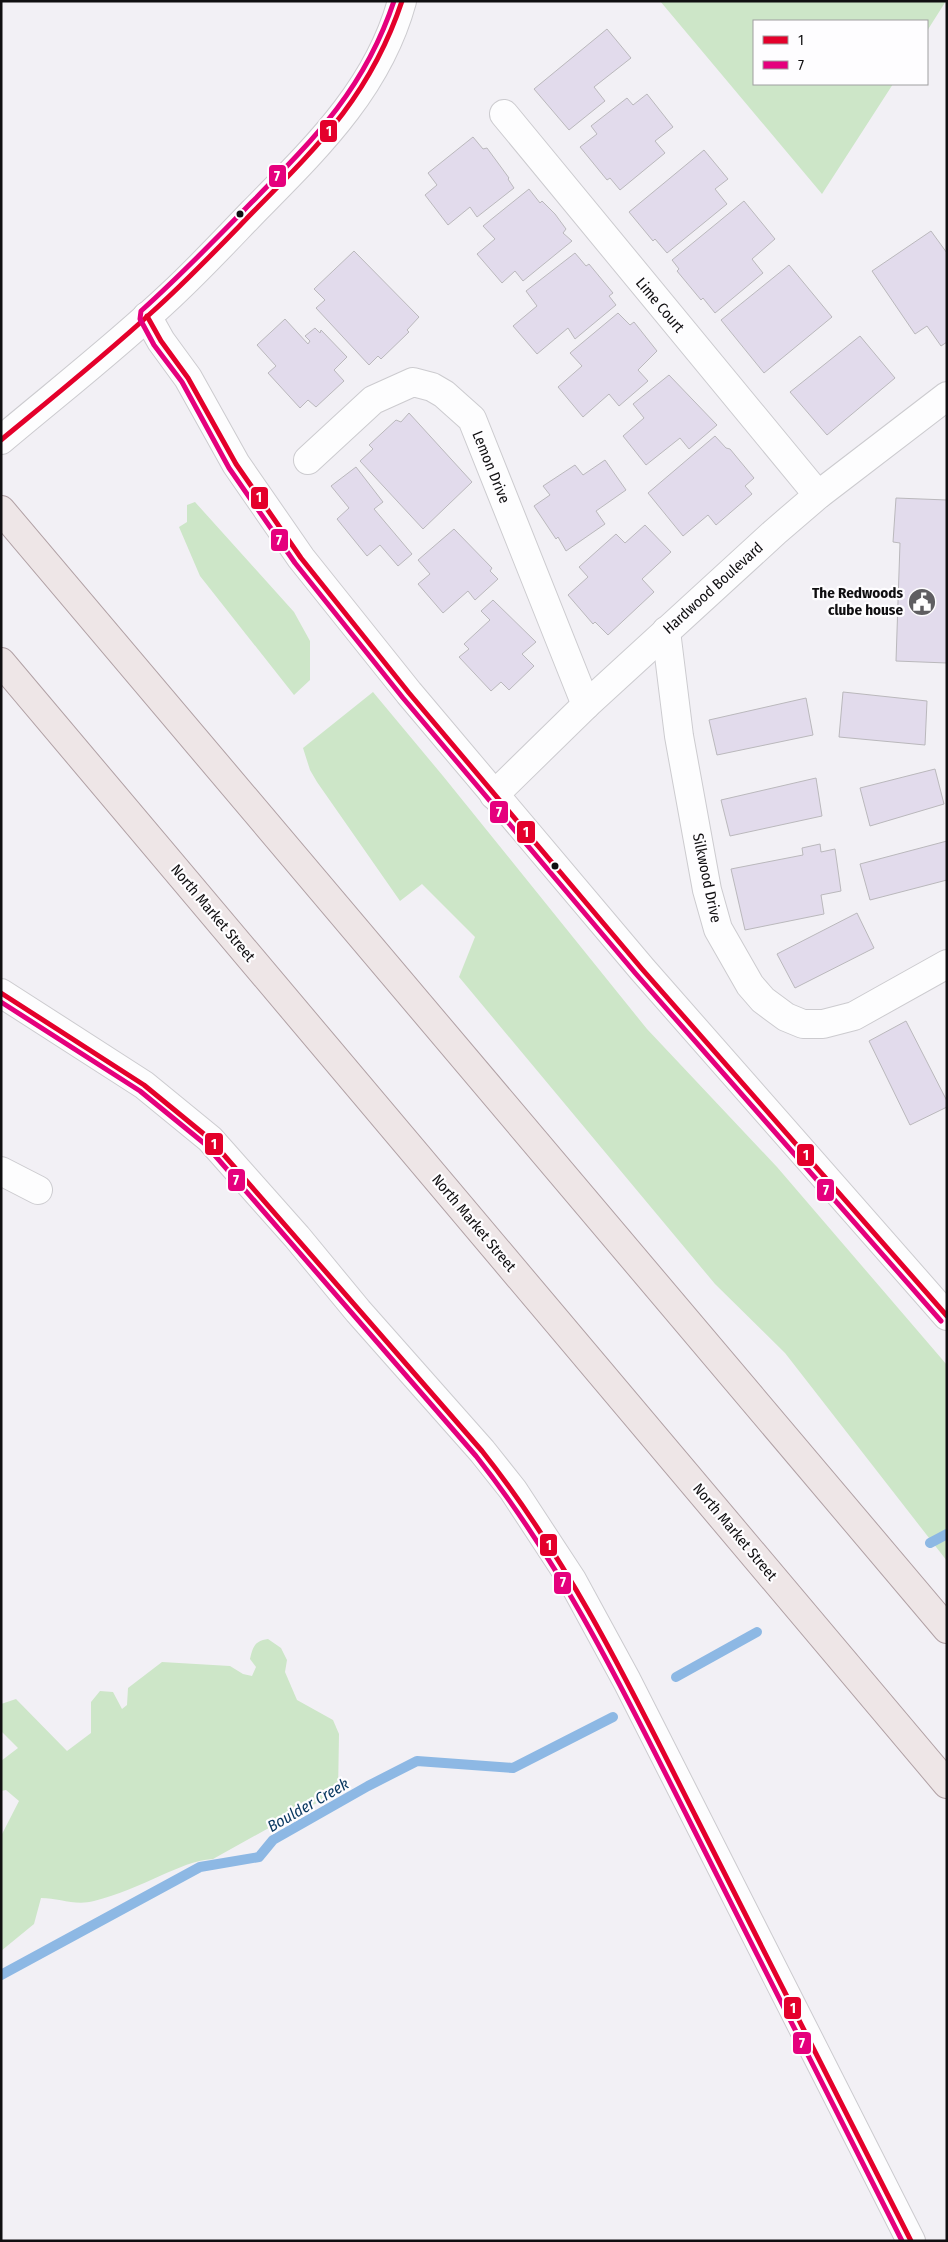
<svg xmlns="http://www.w3.org/2000/svg" width="948" height="2242" font-family="'Fira Sans Condensed',sans-serif">
<rect width="100%" height="100%" fill="#f2f0f5"/>
<g fill="#cde6c8">
<path d="M660 1H946L927 31V21H754V84H893L822 194Z"/>
<path d="M195 502 294 612 310 641V680L294 695 200 576 179 527 187 522V505Z"/>
<path d="M373 692 443 776 647 1029 777 1167 947 1365V1561L785 1353 715 1284 459 977 475 937 422 884 400 901 317 782 310 770 303 748Z"/>
<path d="M268 1639 281 1648 287 1660 285 1672 297 1700 333 1720 339 1734 338 1793 294 1814 213 1859C194 1860 179 1868 162 1875 140 1885 118 1895 94 1901 75 1906 59 1898 41 1898L34 1924 1 1951V1836L19 1801 6 1790 1 1791V1761L18 1748 1 1731V1704L16 1699 67 1751 91 1733V1702L100 1691 113 1692 122 1709 127 1705 128 1688 162 1662 230 1666 243 1674 252 1676 256 1667 250 1659C253 1646 255 1641 268 1639Z"/>
</g>
<g fill="none" stroke-linecap="round" stroke-linejoin="round">
<g stroke="#8db8e4" stroke-width="10">
<path d="M930 1543 947 1534"/>
<path d="M676 1677 757 1632"/>
<path d="M1 1975 200 1867 259 1857 273 1840 368 1786 417 1761 513 1768 613 1717"/>
</g>
</g>
<g fill="#e2dbec" stroke="#bab8bc">
<path d="M607 29 631 58 594 87 605 101 569 130 534 89Z"/>
<path d="M647 94 673 127 655 141 665 153 620 190 610 178 607 180 580 147 597 134 591 126 627 98 633 105Z"/>
<path d="M473 137 483 149 487 148 509 178 508 179 514 188 477 217 470 207 448 225 425 195 437 185 428 173Z"/>
<path d="M704 150 728 179 715 189 727 204 667 253 655 239 653 241 629 212Z"/>
<path d="M529 189 540 203 542 201 555 214 566 229 563 233 572 241 523 281 515 271 502 283 477 254 495 239 483 226Z"/>
<path d="M744 201 775 239 752 259 763 273 715 313 703 298 701 300 677 271 679 269 672 260Z"/>
<path d="M931 231 947 253V342L941 346 927 326 915 334 872 271Z"/>
<path d="M354 251 419 317 407 330 409 332 381 359 378 356 369 365 316 308 325 300 314 289Z"/>
<path d="M575 253 586 266 589 264 613 293 609 296 616 305 575 339 568 328 537 354 513 326 537 306 526 291Z"/>
<path d="M789 265 832 317 764 373 721 320Z"/>
<path d="M618 313 630 325 634 322 657 351 638 370 648 381 619 406 609 394 583 417 558 387 582 366 570 353Z"/>
<path d="M285 319 308 344 310 341 305 336 315 328 320 333 321 330 347 357 334 370 344 381 316 407 308 400 300 408 268 373 276 366 257 345Z"/>
<path d="M860 336 895 378 827 435 790 392Z"/>
<path d="M669 375 717 425 689 449 680 438 646 465 623 436 644 418 633 404Z"/>
<path d="M409 413 472 482 423 529 360 461 373 449 369 445 396 420 401 422Z"/>
<path d="M715 436 726 448 730 449 754 478 745 486 752 494 716 525 708 515 683 536 648 493Z"/>
<path d="M605 460 626 490 596 511 605 524 566 551 558 537 556 539 534 506 550 495 543 486 575 465 583 475Z"/>
<path d="M356 467 383 502 374 509 412 554 398 566 380 545 367 556 337 519 349 508 331 486Z"/>
<path d="M896 498 947 500V663L896 661 900 543 893 542Z"/>
<path d="M645 525 671 552 642 579 654 592 608 635 595 622 593 624 568 595 588 577 579 567 616 534 625 543Z"/>
<path d="M454 529 492 568 490 571 498 579 475 600 468 591 443 613 418 584 430 574 418 560Z"/>
<path d="M493 600 536 642 522 654 534 666 509 690 501 682 491 691 459 657 469 649 464 644 490 620 481 611Z"/>
<path d="M843 692 927 701 925 745 839 737Z"/>
<path d="M806 698 813 735 717 755 709 720Z"/>
<path d="M935 769 944 804 870 826 860 788Z"/>
<path d="M816 778 822 816 730 836 721 800Z"/>
<path d="M947 841V880L870 900 860 864Z"/>
<path d="M820 844 821 852 835 849 841 891 821 895 824 914 745 930 731 869 803 855 802 848Z"/>
<path d="M857 913 874 948 795 988 777 954Z"/>
<path d="M906 1021 947 1101V1107L910 1125 869 1041Z"/>
</g>
<g fill="none" stroke-linecap="round" stroke-linejoin="round">
<defs>
<g id="minor">
<path d="M504 114 818 495"/>
<path d="M147 316 161 341 188 378 236 464 301 558 409 693 642 969 947 1316"/>
<path d="M1 440C58 392 117 346 171 295 199 269 226 240 253 212 315 149 378 89 402 1"/>
<path d="M308 460 373 400 413 382 432 387 444 394 472 419 586 705"/>
<path d="M666 631 679 736 707 890 718 929 750 985 763 1000 786 1017 803 1024H823L854 1016 947 964"/>
<path d="M494 795 586 705 775 532 818 495 947 396"/>
<path d="M1 993 144 1085 210 1139 297 1237 358 1311 482 1451 513 1490 572 1580 627 1681 911 2241"/>
<path d="M1 1171 38 1190"/>
</g>
<g id="major">
<path d="M1 510 947 1629"/>
<path d="M1 662 947 1784"/>
</g>
</defs>
<use href="#minor" stroke="#cccbcf" stroke-width="30"/>
<use href="#major" stroke="#b1a1a5" stroke-width="30"/>
<use href="#minor" stroke="#fdfdfe" stroke-width="28"/>
<use href="#major" stroke="#eee6e7" stroke-width="28"/>
<defs>
<g id="bus-1">
<path d="M147 316 161 341 188 378 236 464 301 558 409 693 642 969 947 1316"/>
<path d="M1 440C52 398 103 357 151 313 187 281 220 246 253 212 320 144 371 94 402 1"/>
<path d="M1 993 144 1085 210 1139 482 1451C571 1563 632 1691 696 1817 768 1958 839 2100 911 2241"/>
</g>
<g id="bus-2">
<path d="M394 1C365 88 315 138 253 201 216 239 180 276 141 311L140 319 154 345 182 382 229 468 295 563 403 698 636 974 941 1321"/>
<path d="M1 1002 140 1091 205 1144 476 1456C564 1567 625 1694 689 1820 760 1960 831 2100 902 2241"/>
</g>
</defs>
<use href="#bus-1" stroke="#fefdff" stroke-width="9"/>
<use href="#bus-2" stroke="#fefdff" stroke-width="9"/>
<use href="#bus-1" stroke="#e4002b" stroke-width="5"/>
<use href="#bus-2" stroke="#e5007d" stroke-width="5"/>
</g>
<defs>
<symbol id="civic-disc" viewBox="-11 -11 22 22"><circle r="9.5" fill="#5f5e61" stroke="#fefdff"/><path d="M-.6-6.5H3V-4.5H.6V-3L4-1V1h2V6H-6V1h2V-1L-.6-3ZM-1.2 2.5V6h2.4V2.5Z" fill="#fff"/></symbol>
</defs>
<g fill-rule="evenodd">
<use href="#civic-disc" x="906" y="586" width="32" height="32"/>
</g>
<g fill="#100f11" stroke="#fefdff" stroke-width="2">
<circle cx="240" cy="214" r="4.5"/>
<circle cx="555" cy="866" r="4.5"/>
</g>
<g text-anchor="middle" dominant-baseline="central" stroke-width="4.5" stroke-linejoin="round" paint-order="stroke">
<g font-size="15" fill="#100f11" stroke="#fefdff">
<text transform="translate(660 305) rotate(50)">Lime Court</text>
<text transform="translate(491 467) rotate(68)">Lemon Drive</text>
<text transform="translate(713 588) rotate(-42)">Hardwood Boulevard</text>
<text transform="translate(707 878) rotate(78)">Silkwood Drive</text>
<text transform="translate(213 913) rotate(50)">North Market Street</text>
<text transform="translate(474 1223) rotate(50)">North Market Street</text>
<text transform="translate(735 1532) rotate(50)">North Market Street</text>
</g>
<g font-size="15" font-weight="bold" fill="#100f11" stroke="#fefdff" text-anchor="end">
<text x="903" y="593">The Redwoods<tspan x="903" dy="17">clube house</tspan></text>
</g>
<g font-size="16" font-style="italic" fill="#08375f" stroke="#fefdff">
<text transform="translate(308 1805) rotate(-30)">Boulder Creek</text>
</g>
</g>
<g stroke="#fefdff" stroke-width="2">
<rect x="319" y="119" width="19" height="24" rx="5" fill="#e4002b"/>
<rect x="268" y="164" width="19" height="24" rx="5" fill="#e5007d"/>
<rect x="250" y="486" width="19" height="24" rx="5" fill="#e4002b"/>
<rect x="270" y="528" width="19" height="24" rx="5" fill="#e5007d"/>
<rect x="489" y="800" width="20" height="24" rx="5" fill="#e5007d"/>
<rect x="516" y="820" width="20" height="24" rx="5" fill="#e4002b"/>
<rect x="204" y="1132" width="20" height="24" rx="5" fill="#e4002b"/>
<rect x="796" y="1143" width="19" height="24" rx="5" fill="#e4002b"/>
<rect x="227" y="1168" width="19" height="24" rx="5" fill="#e5007d"/>
<rect x="816" y="1178" width="19" height="24" rx="5" fill="#e5007d"/>
<rect x="539" y="1533" width="19" height="24" rx="5" fill="#e4002b"/>
<rect x="553" y="1571" width="19" height="24" rx="5" fill="#e5007d"/>
<rect x="783" y="1996" width="19" height="24" rx="5" fill="#e4002b"/>
<rect x="792" y="2031" width="20" height="24" rx="5" fill="#e5007d"/>
</g>
<g font-size="14" text-anchor="middle" font-weight="bold" fill="#fff">
<text x="329" y="136">1</text>
<text x="277" y="181">7</text>
<text x="259" y="502">1</text>
<text x="279" y="545">7</text>
<text x="499" y="817">7</text>
<text x="526" y="837">1</text>
<text x="214" y="1149">1</text>
<text x="806" y="1160">1</text>
<text x="236" y="1185">7</text>
<text x="826" y="1195">7</text>
<text x="549" y="1550">1</text>
<text x="563" y="1587">7</text>
<text x="793" y="2013">1</text>
<text x="802" y="2048">7</text>
</g>
<rect width="948" height="2242" fill="none" stroke="#100f11" stroke-width="5"/>
<rect x="753" y="20" width="175" height="65" fill="#fefdff" stroke="#9f9ea0"/>
<rect x="763" y="36" width="25" height="8" fill="#e4002b" stroke="#9f9ea0"/>
<text x="798" y="45" font-size="15" fill="#100f11">1</text>
<rect x="763" y="61" width="25" height="8" fill="#e5007d" stroke="#9f9ea0"/>
<text x="798" y="70" font-size="15" fill="#100f11">7</text>
</svg>
